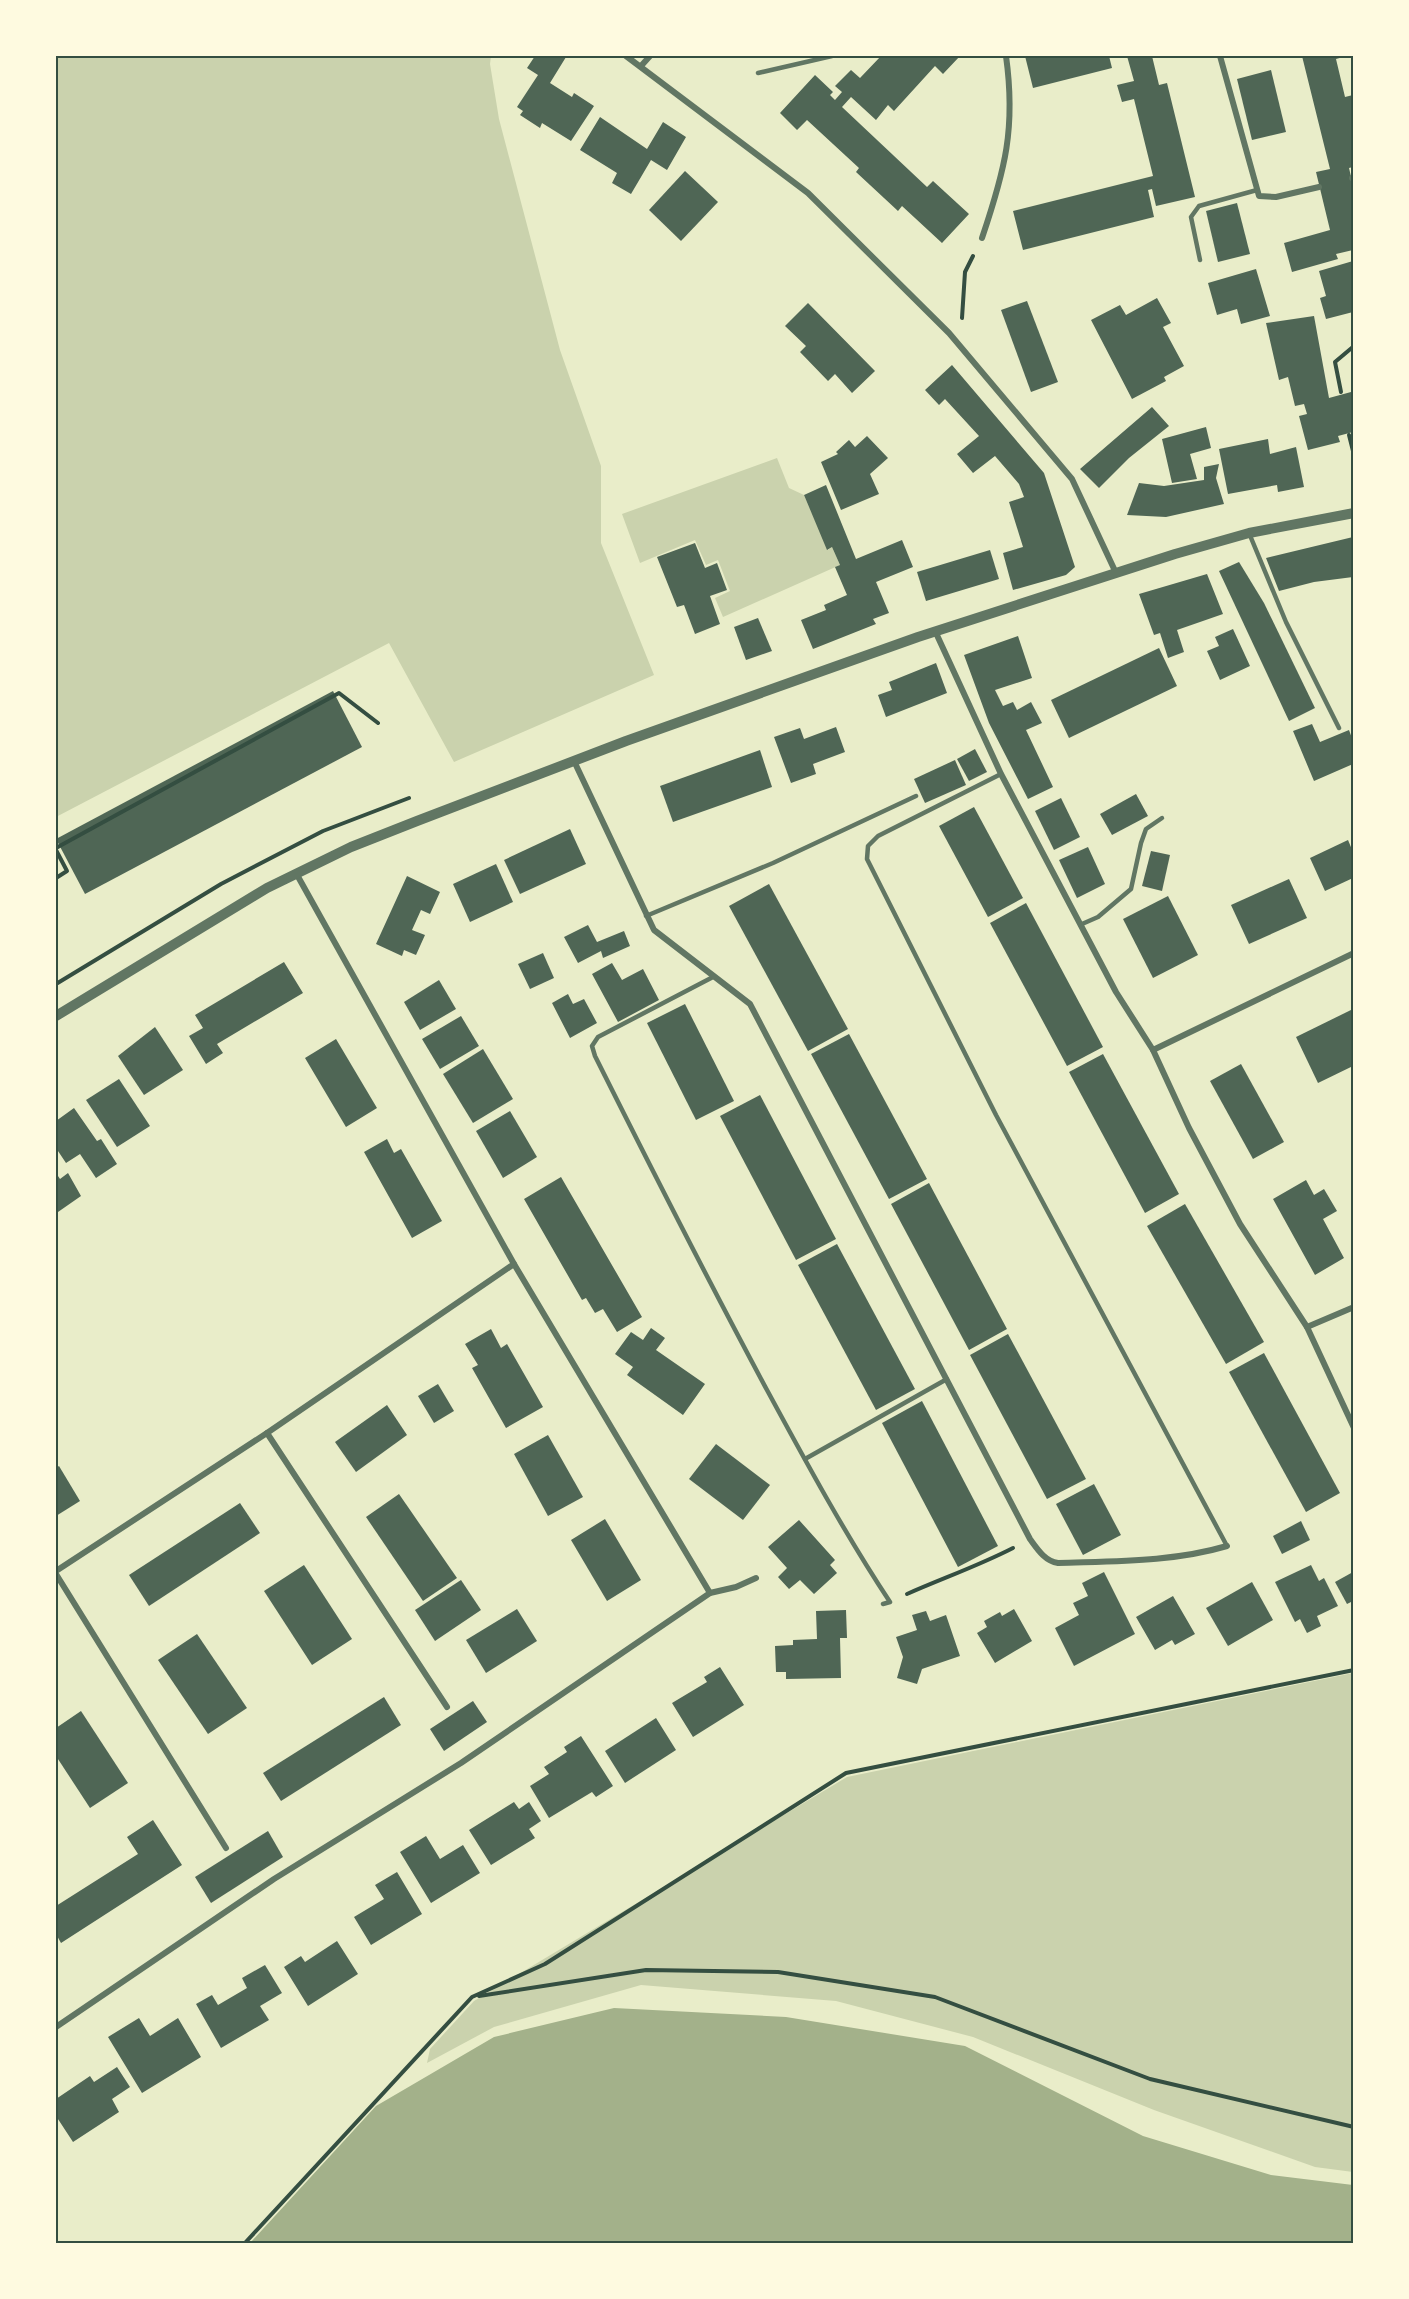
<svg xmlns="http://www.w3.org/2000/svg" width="1409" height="2299" font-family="'Fira Sans',sans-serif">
<rect width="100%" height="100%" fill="#e9edc9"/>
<g fill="#cad2ad">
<path d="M56 56H491L490 64 499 119 560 350 601 466V543L654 675 454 762 389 643 56 817Z"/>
<path d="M777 458 789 488 804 495 828 550 832 547 840 565 723 617 715 598 730 591 718 560 706 565 695 540 640 563 622 514Z"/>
<path d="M1353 1673V2172L1315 2167 1154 2110 973 2037 836 2001 641 1985 494 2027 427 2063 430 2049 474 2001 847 1777Z"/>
</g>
<path fill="#a3b18a" d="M614 2008 786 2017 965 2046 1143 2136 1271 2175 1353 2185V2243H250L376 2106 494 2037Z"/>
<g fill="#4f6655">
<path d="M535 56 566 57 550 83 572 97 574 93 594 106 571 141 542 123 540 128 520 115 523 111 517 107 538 75 527 68Z"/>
<path d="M881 56H960L943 74 935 66 894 111 888 105 876 120 851 97 842 107 927 187 933 181 969 214 942 243 902 206 898 211 856 172 859 168 807 120 797 130 780 113 815 75 833 92 830 95 835 100 842 92 835 86 851 70 860 78Z"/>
<path d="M1025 56H1109L1112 68 1033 88Z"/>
<path d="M1127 56H1152L1159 85 1167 83 1195 197 1156 206 1152 189 1148 190 1154 217 1023 250 1013 211 1153 176 1134 99 1122 102 1117 85 1134 81Z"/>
<path d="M1302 56H1347L1336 59 1345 97 1353 95V167L1349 168 1353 185V250L1336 254 1338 259 1292 272 1284 243 1330 230 1316 172 1330 169Z"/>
<path d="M1271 70 1286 132 1252 140 1237 79Z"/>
<path d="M600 117 647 149 663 122 686 137 667 170 651 160 631 194 612 183 617 173 580 150Z"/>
<path d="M685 171 718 202 681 241 649 210Z"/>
<path d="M1237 203 1250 254 1218 262 1206 211Z"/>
<path d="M1353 261V312L1326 319 1320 298 1326 296 1319 271Z"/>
<path d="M1256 269 1270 316 1241 324 1237 309 1217 315 1208 283Z"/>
<path d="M1157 298 1171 323 1163 327 1184 366 1164 377 1166 381 1132 399 1091 320 1120 305 1126 315Z"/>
<path d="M1027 301 1058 382 1031 392 1001 310Z"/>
<path d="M808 303 875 371 852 393 835 374 828 381 800 352 806 346 785 326Z"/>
<path d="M1314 316 1329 398 1351 392 1353 432 1338 436 1340 442 1308 450 1299 416 1307 414 1304 404 1295 406 1288 377 1279 380 1266 323Z"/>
<path d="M952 365 1044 473 1075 567 1066 575 1013 590 1003 553 1023 547 1009 502 1024 497 1019 484 995 456 973 473 957 454 979 436 945 399 939 405 925 390Z"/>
<path d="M1152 407 1169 426 1129 458 1099 488 1080 469Z"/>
<path d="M1206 427 1211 448 1190 454 1197 479 1172 483 1162 439Z"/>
<path d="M867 436 888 458 870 474 879 494 841 510 821 462 838 454 836 452 849 440 855 447Z"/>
<path d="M1268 439 1270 454 1296 447 1304 487 1278 492 1277 485 1228 494 1219 449Z"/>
<path d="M1219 464 1216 478 1224 504 1166 517 1127 515 1139 483 1164 486 1204 480V467Z"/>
<path d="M826 485 856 559 902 540 913 567 876 582 889 613 873 619 876 624 813 649 801 620 826 610 824 605 847 595 835 567 840 565 832 547 827 550 804 495Z"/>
<path d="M1353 537V577L1314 582 1279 591 1266 558Z"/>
<path d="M695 543 705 568 717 563 727 590 710 596 720 624 695 634 684 605 677 607 657 557Z"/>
<path d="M990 550 999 579 926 601 917 572Z"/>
<path d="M1239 562 1264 603 1315 708 1289 721 1219 571Z"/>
<path d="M1207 574 1223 614 1177 630 1184 652 1168 658 1160 633 1154 635 1139 594Z"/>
<path d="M758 618 772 651 746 660 734 627Z"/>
<path d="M1233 629 1250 666 1220 680 1207 651 1219 646 1215 637Z"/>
<path d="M1018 636 1032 678 995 690 1003 706 1013 702 1017 710 1031 702 1042 723 1026 730 1053 787 1028 799 989 723 964 655Z"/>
<path d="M1159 648 1177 686 1069 738 1051 700Z"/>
<path d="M936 663 947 693 886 717 878 695 892 690 889 682Z"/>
<path d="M333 691 362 747 85 894 56 839Z"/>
<path d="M1312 724 1320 742 1349 730 1353 741V764L1314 781 1293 731Z"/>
<path d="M836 727 845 752 813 764 816 774 791 783 774 737 800 728 804 739Z"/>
<path d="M975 749 987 772 969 781 957 759Z"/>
<path d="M760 750 772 787 673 822 660 786Z"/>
<path d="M955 760 966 785 925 803 914 779Z"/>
<path d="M1136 794 1148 816 1112 835 1100 814Z"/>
<path d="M1061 798 1080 837 1054 850 1035 811Z"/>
<path d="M974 807 1023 898 988 917 939 826Z"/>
<path d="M570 829 586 864 520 894 504 860Z"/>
<path d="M1348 840 1353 852V878L1325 891 1310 858Z"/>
<path d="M1088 847 1105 884 1077 898 1059 860Z"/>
<path d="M1151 851 1170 855 1162 891 1142 886Z"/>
<path d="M496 864 513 902 470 922 453 884Z"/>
<path d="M407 876 440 892 430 914 421 910 412 930 425 935 416 955 404 950 402 956 376 944Z"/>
<path d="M1289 879 1307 918 1249 944 1231 905Z"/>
<path d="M769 884 848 1029 808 1051 729 906Z"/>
<path d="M1168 896 1198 955 1153 978 1123 919Z"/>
<path d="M1026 903 1103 1047 1067 1066 990 923Z"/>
<path d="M588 925 597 942 624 931 630 946 603 958 601 951 578 963 564 937Z"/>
<path d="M543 953 554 978 530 989 518 964Z"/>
<path d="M284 962 303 993 217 1044 223 1053 206 1064 189 1036 203 1028 195 1015Z"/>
<path d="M612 963 622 980 643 969 659 1000 618 1022 592 974Z"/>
<path d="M439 980 456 1009 420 1030 404 1002Z"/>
<path d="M568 994 573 1004 584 999 597 1023 570 1038 552 1003Z"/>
<path d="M685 1004 734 1101 696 1120 647 1023Z"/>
<path d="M1353 1009V1066L1318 1083 1296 1037Z"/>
<path d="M461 1016 479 1046 440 1069 422 1039Z"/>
<path d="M155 1027 183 1070 144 1095 118 1056Z"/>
<path d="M849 1034 927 1179 889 1199 811 1054Z"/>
<path d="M336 1039 377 1108 346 1127 305 1058Z"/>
<path d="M483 1049 513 1099 473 1123 443 1074Z"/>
<path d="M1103 1054 1179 1194 1145 1213 1069 1072Z"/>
<path d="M1241 1064 1284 1142 1253 1159 1210 1081Z"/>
<path d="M119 1079 150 1126 117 1147 86 1100Z"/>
<path d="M760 1095 836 1239 796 1260 720 1116Z"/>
<path d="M74 1108 97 1141 101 1139 117 1164 96 1178 80 1154 66 1163 56 1148V1121Z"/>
<path d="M510 1111 537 1157 503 1178 476 1131Z"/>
<path d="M387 1139 394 1153 401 1149 442 1221 412 1238 364 1152Z"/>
<path d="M56 1173 60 1179 68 1173 81 1196 58 1212Z"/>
<path d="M561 1177 642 1317 617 1332 603 1309 595 1313 586 1298 582 1300 524 1199Z"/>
<path d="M1306 1180 1314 1195 1324 1189 1337 1211 1323 1219 1344 1258 1315 1275 1273 1199Z"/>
<path d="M929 1183 1007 1329 969 1350 891 1204Z"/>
<path d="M1185 1204 1264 1342 1226 1364 1147 1226Z"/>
<path d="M837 1244 915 1389 876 1410 798 1265Z"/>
<path d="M651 1328 665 1338 656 1350 705 1384 683 1415 627 1375 633 1367 615 1354 631 1332 643 1340Z"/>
<path d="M491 1329 501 1348 507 1344 543 1407 506 1428 472 1368 478 1365 465 1344Z"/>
<path d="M1008 1334 1086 1479 1047 1499 970 1355Z"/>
<path d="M1264 1353 1340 1493 1306 1512 1229 1372Z"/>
<path d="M438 1384 454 1411 434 1423 418 1396Z"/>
<path d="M922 1401 998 1546 958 1567 882 1423Z"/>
<path d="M387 1405 407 1435 356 1472 335 1442Z"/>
<path d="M548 1435 583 1497 548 1516 514 1454Z"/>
<path d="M716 1444 770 1485 743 1520 689 1479Z"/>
<path d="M59 1466 80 1501 56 1516V1468Z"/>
<path d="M1094 1484 1121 1535 1083 1555 1056 1504Z"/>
<path d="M399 1494 457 1578 423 1601 366 1517Z"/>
<path d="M240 1503 260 1533 149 1606 129 1575Z"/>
<path d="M605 1519 641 1580 607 1601 571 1540Z"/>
<path d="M799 1520 835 1560 830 1565 837 1573 814 1594 800 1580 789 1589 778 1577 787 1568 768 1547Z"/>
<path d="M1301 1521 1310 1540 1282 1554 1273 1536Z"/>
<path d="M304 1565 352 1639 312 1665 264 1591Z"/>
<path d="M1311 1565 1319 1581 1324 1578 1338 1606 1317 1616 1321 1626 1307 1633 1300 1619 1295 1622 1275 1582Z"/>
<path d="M1104 1572 1135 1634 1074 1666 1055 1628 1079 1615 1073 1603 1088 1596 1082 1583Z"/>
<path d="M1353 1572V1601L1347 1604 1335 1582Z"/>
<path d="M461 1580 481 1610 435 1641 415 1610Z"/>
<path d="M1252 1582 1273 1620 1228 1646 1206 1608Z"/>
<path d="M1173 1596 1195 1634 1175 1645 1172 1640 1155 1650 1136 1617Z"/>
<path d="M517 1609 537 1641 486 1673 466 1640Z"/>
<path d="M1014 1609 1032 1641 995 1663 977 1633 987 1627 984 1621 1000 1612 1002 1616Z"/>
<path d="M846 1610 847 1638H840L841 1678 786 1679V1672H776L775 1646 793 1645V1640L817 1639 816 1611Z"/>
<path d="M926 1611 930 1621 946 1615 960 1656 922 1669 917 1684 897 1678 903 1657 896 1637 917 1630 912 1615Z"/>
<path d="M197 1634 247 1708 208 1734 158 1660Z"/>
<path d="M720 1667 744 1705 693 1737 672 1703 707 1682 704 1677Z"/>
<path d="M384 1697 401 1725 281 1801 263 1773Z"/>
<path d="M473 1701 487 1722 444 1751 430 1729Z"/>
<path d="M81 1711 128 1783 90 1808 56 1756V1728Z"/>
<path d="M656 1718 676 1750 625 1783 605 1751Z"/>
<path d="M581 1736 613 1786 596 1797 592 1792 549 1818 530 1786 549 1774 544 1767 567 1752 564 1747Z"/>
<path d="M514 1802 519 1809 529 1802 541 1821 529 1829 535 1838 491 1865 469 1830Z"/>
<path d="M153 1820 182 1865 61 1943 56 1934V1906L138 1854 127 1837Z"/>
<path d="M268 1831 283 1857 211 1903 195 1877Z"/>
<path d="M426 1836 440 1859 463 1845 480 1873 431 1903 400 1852Z"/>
<path d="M397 1872 422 1914 371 1945 354 1917 384 1899 375 1885Z"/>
<path d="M337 1941 358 1974 308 2006 284 1967 301 1956 305 1962Z"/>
<path d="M265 1965 282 1993 260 2006 269 2020 221 2048 196 2004 212 1995 218 2005 247 1988 242 1978Z"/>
<path d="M139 2018 150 2036 178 2018 201 2057 142 2093 108 2037Z"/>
<path d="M117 2067 130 2087 112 2099 119 2112 73 2142 56 2116V2099L90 2076 94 2082Z"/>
</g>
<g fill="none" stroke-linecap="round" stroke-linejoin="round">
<g stroke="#344e41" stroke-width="4">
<path d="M962 318 965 272 973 256"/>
<path d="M1341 392 1335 362 1354 346"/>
<path d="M1349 435 1354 455"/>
<path d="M56 848 339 693 378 723"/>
<path d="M56 850 67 871 56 878"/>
<path d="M56 984 221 884 323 831 409 798"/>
<path d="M907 1594C943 1578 978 1566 1013 1548"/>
<path d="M479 1996 646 1970 778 1972 935 1997 1150 2079 1354 2127"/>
<path d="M244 2244 472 1997 545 1964 846 1773 1354 1670"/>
</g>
<g stroke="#617663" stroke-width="4.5">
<path d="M758 73 832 56"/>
<path d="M1200 260 1191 217 1199 206 1257 190"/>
<path d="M1249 533 1286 622 1339 728"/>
<path d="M1001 774 878 836 868 846 867 859 996 1115 1227 1546"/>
<path d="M646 916 773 863 916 796"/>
<path d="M1082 924 1098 917 1131 889 1141 843 1146 829 1162 818"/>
<path d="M713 977 598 1037 592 1046 595 1056C651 1168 708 1280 767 1390 806 1462 845 1534 890 1602L883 1604"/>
<path d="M805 1459 947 1379"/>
</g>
<g stroke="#617663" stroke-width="6">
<path d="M626 56 808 193 949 333 1072 479 1116 573"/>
<path d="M1220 56 1259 196 1276 197 1319 187"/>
<path d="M641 66 650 56"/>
<path d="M1352 178H1354"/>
<path d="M982 238C1005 170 1016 128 1006 56"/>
<path d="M936 633 1001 774 1116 992 1153 1050 1189 1128 1240 1224 1307 1327 1354 1428"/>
<path d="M574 761 654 930 750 1004 1030 1539C1038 1550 1045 1561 1058 1563 1115 1561 1173 1562 1227 1546"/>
<path d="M296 873 514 1264 710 1593"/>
<path d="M1153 1050 1354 953"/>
<path d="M1307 1327 1354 1307"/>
<path d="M267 1433 447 1707"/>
<path d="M56 1571 267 1433 514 1264"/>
<path d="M56 1574 226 1848"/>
<path d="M56 2027 274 1879 461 1763 710 1593 736 1587 756 1578"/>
</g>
<path stroke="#617663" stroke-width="10" d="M56 1016 267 888 351 847 417 821 626 741 918 637 1175 554 1249 533 1354 513"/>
</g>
<rect width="1409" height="2299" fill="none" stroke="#fefae0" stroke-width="114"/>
<rect x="57" y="57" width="1295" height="2185" fill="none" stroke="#344e41" stroke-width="2"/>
</svg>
